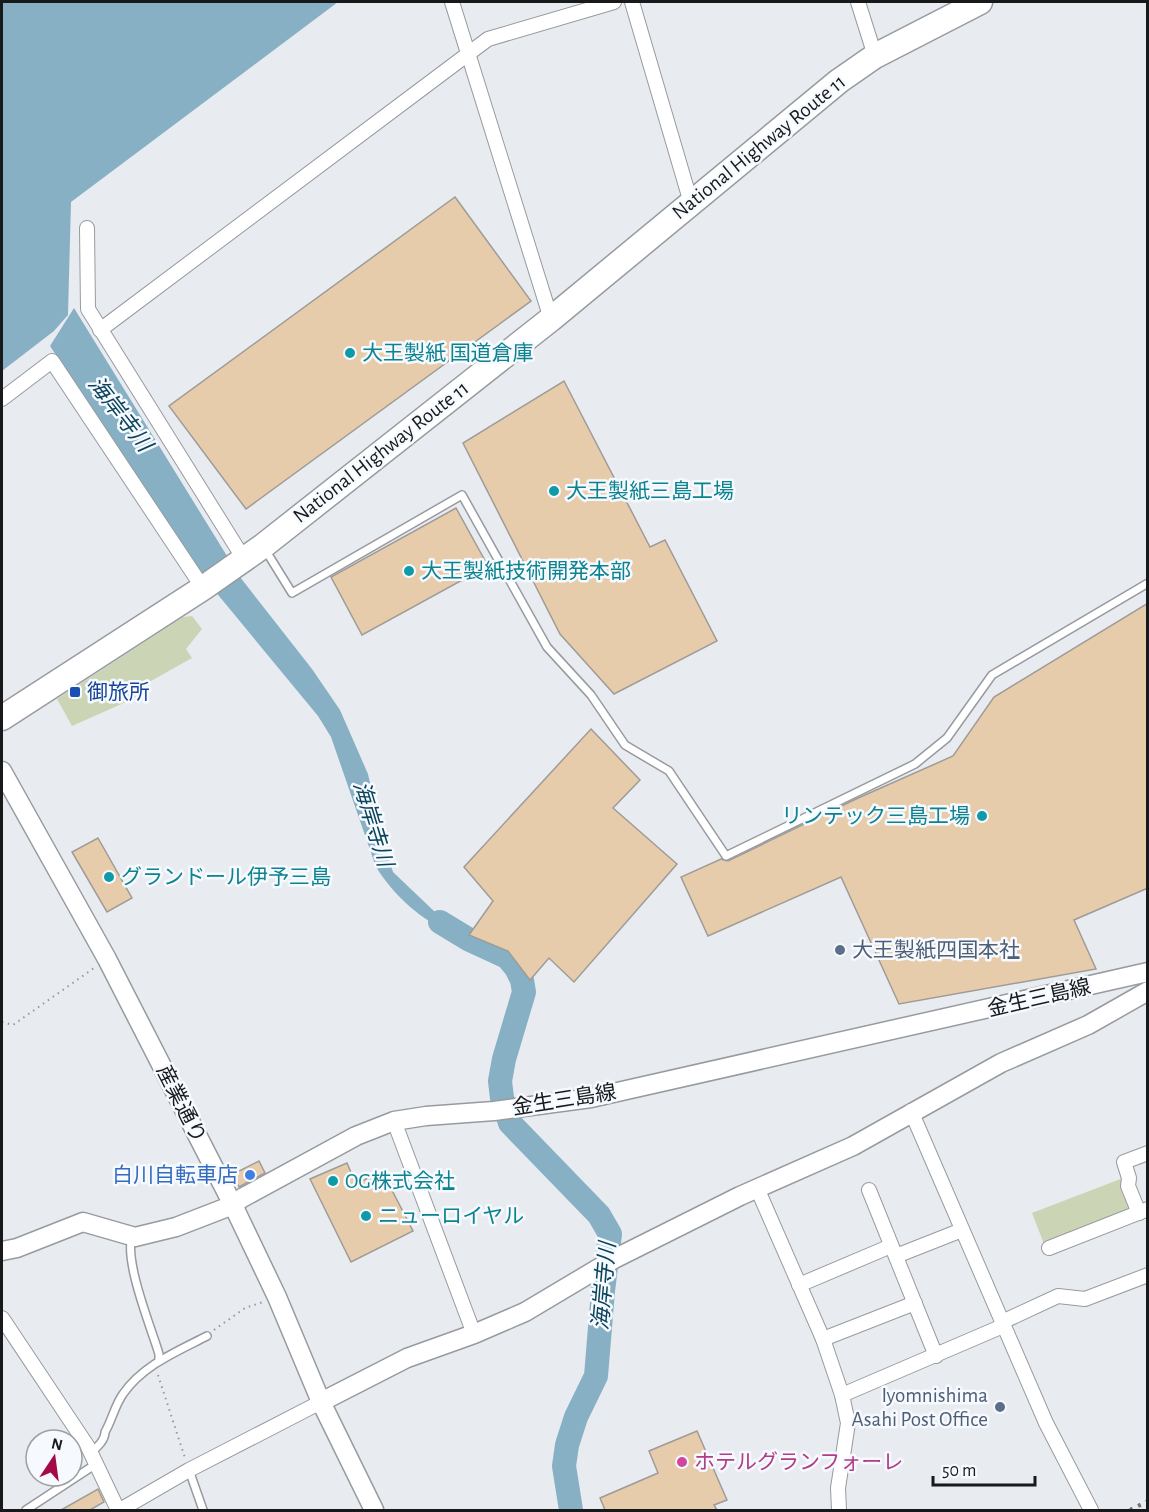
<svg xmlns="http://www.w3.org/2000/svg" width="1149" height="1512" font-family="'Alegreya Sans','Noto Sans JP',sans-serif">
<rect width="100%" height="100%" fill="#e8ecf1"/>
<g fill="#cbd5b6">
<path d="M192 616 202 629 186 649 192 658 142 686 135 698 72 726 57 699 183 617Z"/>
<path d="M1123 1178 1131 1211 1044 1244 1032 1213Z"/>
</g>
<g fill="#87b0c4">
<path d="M2 2H338L71 202 68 315 54 331 2 371Z"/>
<path d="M74 308 240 577 312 669 340 710 368 774 385 848 393 872 436 913 470 929 465 941C428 924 398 902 376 867L331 737 318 716 200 573 50 346Z"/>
</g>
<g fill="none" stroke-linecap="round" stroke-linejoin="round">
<path stroke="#87b0c4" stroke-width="24" d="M440 922 468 939 507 957 516 968 522 980 524 992 504 1059 500 1081 502 1098 510 1123 599 1215 610 1234 603 1291 596 1376 576 1417 567 1445 564 1466 571 1510"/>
</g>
<g fill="#e7ccac" stroke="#9f9b97" stroke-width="1.5">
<path d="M455 197 531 301 246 509 169 406Z"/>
<path d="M564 381 650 547 665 540 717 641 614 694 560 634 463 443Z"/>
<path d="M456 508 488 566 362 635 331 577Z"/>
<path d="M1148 603V888L1074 920 1096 969 899 1004 841 877 708 936 681 877 721 859 728 861 856 799 953 756 994 697Z"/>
<path d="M591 729 640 780 613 808 677 864 574 982 549 958 530 980 508 951 469 935 493 901 464 867Z"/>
<path d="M98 838 132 898 107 912 72 852Z"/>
<path d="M259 1161 265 1173 239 1187 233 1174Z"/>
<path d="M347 1163 356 1184 382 1171 413 1231 351 1262 310 1179Z"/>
<path d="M697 1431 727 1500 714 1505 717 1510H605L600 1498 658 1473 649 1451Z"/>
<path d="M98 1489 104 1502 90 1510H61Z"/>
</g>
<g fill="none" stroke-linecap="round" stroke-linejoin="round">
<defs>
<g id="lane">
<path d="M266 551 292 593 462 495 547 647 591 695 625 745 669 771 726 856 915 764 947 738 992 675 1148 583"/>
<path d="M132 1236C124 1262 151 1327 159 1354V1361"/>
<path d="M91 1452C97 1448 105 1440 105 1432 112 1420 115 1405 123 1394 143 1365 178 1351 207 1336"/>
<path d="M189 1470 203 1510"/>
<path d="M26 1510 96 1464"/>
</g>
<g id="street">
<path d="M452 2 551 319"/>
<path d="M632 2 691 203"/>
<path d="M858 2 875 56"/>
<path d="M87 228 88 309 244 559"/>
<path d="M100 330 488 39 614 2"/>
<path d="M2 399 52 361 203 588"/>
<path d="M911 1111 1046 1423 1091 1510"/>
<path d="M394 1121 474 1334"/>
<path d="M757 1188 823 1339 842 1395 848 1423 838 1488 839 1510"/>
<path d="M869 1190 936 1356"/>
<path d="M1139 1213 1128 1186 1129 1178 1124 1162 1148 1153"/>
<path d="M1049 1248 1148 1209"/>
<path d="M896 1256 962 1230"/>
<path d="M799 1285 891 1246"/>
<path d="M2 1318 88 1447 118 1510"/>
<path d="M1002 1322 1058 1296 1085 1299 1148 1275"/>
<path d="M823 1339 915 1303"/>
<path d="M842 1395 1003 1326"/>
<path d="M120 1510 189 1470 321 1402"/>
</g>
<g id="secondary">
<path d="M2 771 107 959 233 1205 277 1297 321 1402 374 1510"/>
<path d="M2 1251 17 1248 83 1222 135 1237 176 1227 233 1205 242 1198 356 1136 394 1121 426 1116 494 1111 591 1098 1148 972"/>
<path d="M321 1402 407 1358 474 1334 525 1312 614 1259 740 1196 853 1146 1001 1063 1088 1025 1148 991"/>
</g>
<path id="highway" d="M2 718 203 588 263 546 551 319 839 81 875 56 980 2"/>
</defs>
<use href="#lane" stroke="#979b9f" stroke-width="10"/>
<use href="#street" stroke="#979b9f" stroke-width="16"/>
<use href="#secondary" stroke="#979b9f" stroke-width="21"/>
<use href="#highway" stroke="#979b9f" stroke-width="27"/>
<g stroke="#95989b" stroke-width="2" stroke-dasharray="1.5 4.5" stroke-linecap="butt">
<path d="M2 1022 13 1025 94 968"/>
<path d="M214 1330 245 1308 263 1302"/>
<path d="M158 1375 185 1458"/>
</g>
<use href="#lane" stroke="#fff" stroke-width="7"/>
<use href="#street" stroke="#fff" stroke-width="14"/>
<use href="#secondary" stroke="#fff" stroke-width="18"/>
<use href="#highway" stroke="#fff" stroke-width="24"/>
<path stroke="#737679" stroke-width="4" stroke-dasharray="3 6" stroke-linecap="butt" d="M1130 1510 1148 1501"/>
</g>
<g fill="#0f9aa8" stroke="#f6fafe" stroke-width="2">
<circle cx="350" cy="353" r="6"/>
<circle cx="554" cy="491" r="6"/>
<circle cx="409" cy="571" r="6"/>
<circle cx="982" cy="816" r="6"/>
<circle cx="109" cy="877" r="6"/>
<circle cx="333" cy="1181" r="6"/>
<circle cx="366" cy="1216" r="6"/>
</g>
<rect fill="#1a4fb4" stroke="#f6fafe" stroke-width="2" x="69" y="686" width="12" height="12" rx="3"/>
<g fill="#5c6f8a" stroke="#f6fafe" stroke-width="2">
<circle cx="840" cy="950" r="6"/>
<circle cx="1000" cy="1407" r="6"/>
</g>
<circle fill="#3f7fe0" stroke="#f6fafe" stroke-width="2" cx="250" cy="1175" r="6"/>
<circle fill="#d1479c" stroke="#f6fafe" stroke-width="2" cx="682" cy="1462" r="6"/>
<g text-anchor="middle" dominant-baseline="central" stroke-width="5" stroke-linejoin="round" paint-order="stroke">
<g font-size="21" fill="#17191a" stroke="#f6fafe">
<text transform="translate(759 147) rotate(-39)">National Highway Route 11</text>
<text transform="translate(381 452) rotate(-38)">National Highway Route 11</text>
<text transform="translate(1039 998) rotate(-13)">金生三島線</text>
<text transform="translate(564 1100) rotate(-9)">金生三島線</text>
<text transform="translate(181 1104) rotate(63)">産業通り</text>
</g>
<g font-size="21" fill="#0d838f" stroke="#f6fafe" text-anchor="start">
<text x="362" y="353">大王製紙 国道倉庫</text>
<text x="566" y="491">大王製紙三島工場</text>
<text x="421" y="571">大王製紙技術開発本部</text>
<text x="970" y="816" text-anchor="end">リンテック三島工場</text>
<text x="121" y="877">グランドール伊予三島</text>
<text x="345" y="1181">OG株式会社</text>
<text x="378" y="1216">ニューロイヤル</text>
</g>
<g font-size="21" fill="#164399" stroke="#f6fafe" text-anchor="start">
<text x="87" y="692">御旅所</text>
</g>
<g font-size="21" fill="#4e5e75" stroke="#f6fafe" text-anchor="start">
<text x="852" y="950">大王製紙四国本社</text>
<text x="988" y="1395" text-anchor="end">Iyomnishima<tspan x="988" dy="24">Asahi Post Office</tspan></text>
</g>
<g font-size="21" fill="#366cbe" stroke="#f6fafe" text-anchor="end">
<text x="238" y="1175">白川自転車店</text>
</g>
<g font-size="21" fill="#b23c85" stroke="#f6fafe" text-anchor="start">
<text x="694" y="1462">ホテルグランフォーレ</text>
</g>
<g font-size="22" font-style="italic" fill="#0b445a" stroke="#f6fafe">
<text transform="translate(120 414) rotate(52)">海岸寺川</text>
<text transform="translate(373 824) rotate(73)">海岸寺川</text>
<text transform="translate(604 1286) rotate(-85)">海岸寺川</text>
</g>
</g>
<rect width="1149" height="1512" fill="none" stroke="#17191a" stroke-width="6"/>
<g transform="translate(54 1458) rotate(13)"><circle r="28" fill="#f6fafe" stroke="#9da0a3" stroke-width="1.5"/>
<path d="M0-4.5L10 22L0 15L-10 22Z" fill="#a30a47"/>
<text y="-9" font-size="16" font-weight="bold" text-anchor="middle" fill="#17191a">N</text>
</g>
<path d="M933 1476v9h102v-9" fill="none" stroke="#17191a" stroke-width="3"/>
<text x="942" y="1476" font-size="18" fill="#17191a" stroke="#f6fafe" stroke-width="4.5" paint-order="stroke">50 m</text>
</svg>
